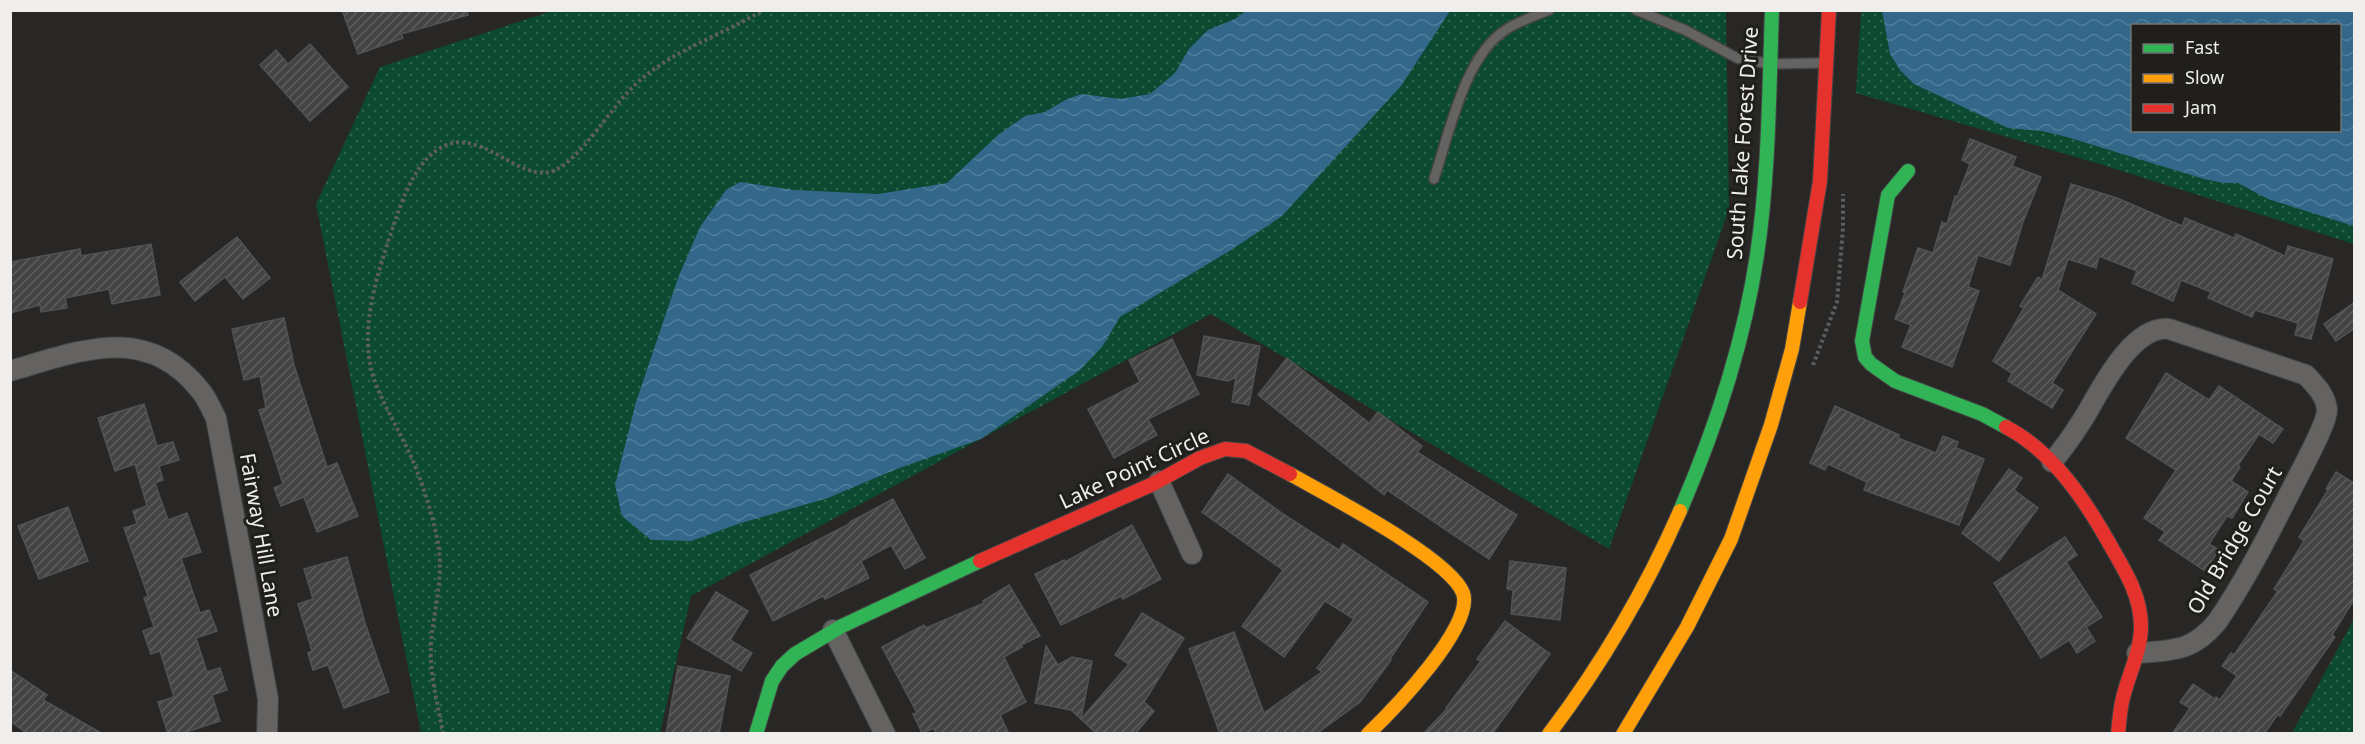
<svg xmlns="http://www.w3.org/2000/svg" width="2365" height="744" font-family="'Noto Sans',sans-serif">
<defs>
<pattern id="grass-dots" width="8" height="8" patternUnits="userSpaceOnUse" patternTransform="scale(1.5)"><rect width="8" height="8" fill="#0b4a30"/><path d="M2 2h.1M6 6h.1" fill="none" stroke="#2f644e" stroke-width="1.8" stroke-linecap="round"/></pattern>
<pattern id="water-waves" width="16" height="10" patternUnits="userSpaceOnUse" patternTransform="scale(1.5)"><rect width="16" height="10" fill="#33688a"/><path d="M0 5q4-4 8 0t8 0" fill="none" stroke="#517e9b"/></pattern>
<pattern id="building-hatch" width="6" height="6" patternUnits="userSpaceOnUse" patternTransform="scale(1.5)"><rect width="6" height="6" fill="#444343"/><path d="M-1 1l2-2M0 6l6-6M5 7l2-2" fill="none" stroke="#5f5e5e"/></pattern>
</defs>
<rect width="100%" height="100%" fill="#282726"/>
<g fill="url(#grass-dots)" fill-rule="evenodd">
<path d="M552 11H1726L1729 209 1609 549 1211 314 691 596 660 733H421L316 204 380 67Z"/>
<path d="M1861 11H2354V244L2093 162 1856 93ZM2132 26H2340V130H2132Z"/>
<path d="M2354 619V733H2292Z"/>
</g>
<g fill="url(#water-waves)" fill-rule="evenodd">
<path d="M1246 11H1450L1401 86 1282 216 1231 250 1120 317 1102 347 1080 370 981 439 894 470 828 498 741 523 691 541 651 540 622 516 615 485 636 402 678 278 700 227 726 190 740 182 794 190 878 194 947 183 998 135 1025 116 1045 112 1067 99 1082 94 1120 99 1150 94 1175 73 1189 49 1208 30 1235 19Z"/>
<path d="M1882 11H2354V226L2268 199 2238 183H2223L2204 179 2067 137 2042 131 2008 128 1914 84 1900 70 1890 54ZM2132 26H2340V130H2132Z"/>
</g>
<g fill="url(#building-hatch)" stroke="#535252" stroke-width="1.5">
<path d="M342 10H467L468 15 401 34 403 38 358 54Z"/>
<path d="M310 44 348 87 310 121 260 65 276 50 288 64Z"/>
<path d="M1970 139 2016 157 2012 166 2041 177 2023 222 2010 265 1978 255 1968 287 1979 291 1952 367 1902 347 1911 325 1895 319 1905 293 1903 292 1918 248 1933 253 1942 222 1947 224 1955 196 1957 197 1970 164 1962 160Z"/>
<path d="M2071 184 2117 198 2182 226 2185 218 2234 238 2236 234 2285 256 2288 246 2333 259 2311 339 2295 335 2298 323 2255 310 2252 317 2208 298 2211 292 2181 280 2173 301 2132 283 2137 271 2099 256 2096 268 2068 259 2058 290 2096 314 2052 383 2063 390 2052 408 2008 381 2012 373 1993 361 2024 308 2020 306 2038 277 2042 280Z"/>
<path d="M237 237 270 278 243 299 225 277 195 301 180 282Z"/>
<path d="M151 244 160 295 112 304 109 289 65 298 67 308 41 312 40 305 10 313V262L80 249 81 256Z"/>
<path d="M2355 302V328L2336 341 2324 324Z"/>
<path d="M284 318 294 365 327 467 337 463 358 516 317 532 304 497 281 506 274 488 283 484 259 410 266 408 260 376 244 380 232 329Z"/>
<path d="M1204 336 1260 346 1249 405 1232 402 1236 377 1228 381 1197 375Z"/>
<path d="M1172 339 1199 394 1148 419 1157 435 1114 458 1088 409 1140 382 1129 360Z"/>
<path d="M1287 358 1369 423 1378 412 1422 446 1417 452 1517 515 1489 559 1387 490 1384 495 1258 395Z"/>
<path d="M2166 373 2209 400 2219 386 2283 429 2273 443 2259 434 2238 465 2240 467 2231 481 2248 492 2232 518 2227 516 2209 544 2219 550 2205 571 2159 540 2165 532 2144 518 2176 470 2126 438Z"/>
<path d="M144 404 157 446 173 442 179 460 159 466 163 480 155 483 168 520 187 513 201 552 181 558 200 613 209 610 217 631 196 638 207 672 220 668 227 690 212 695 220 721 180 734H168L158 702 174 697 160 651 151 654 143 631 154 627 144 598 148 596 124 528 137 524 133 511 147 506 135 464 115 471 98 418Z"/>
<path d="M1835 406 1899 435 1898 438 1936 453 1943 436 1958 442 1956 448 1984 459 1959 525 1864 490 1867 482 1828 464 1825 470 1810 463Z"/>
<path d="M2009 469 2022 478 2014 490 2038 508 1999 561 1962 533Z"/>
<path d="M2336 472 2355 484V598L2332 635 2335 637 2280 716 2278 714 2264 734H2172L2190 708 2180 702 2193 684 2215 699 2216 697 2220 700 2237 676 2222 666 2231 653 2234 655 2278 591 2274 589 2304 541 2299 537 2328 490 2326 489Z"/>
<path d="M1228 474 1283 514 1339 550 1343 544 1428 602 1390 659 1391 660 1360 702 1316 734H1220L1189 649 1234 632 1264 713 1322 672 1317 668 1354 619 1325 601 1284 657 1242 626 1283 570 1202 512Z"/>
<path d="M893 499 925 558 905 569 891 545 861 561 869 578 825 599 823 596 773 621 750 575 851 523 850 522Z"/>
<path d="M68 507 88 561 39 579 18 526Z"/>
<path d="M1132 525 1161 579 1123 599 1121 596 1061 625 1035 574 1064 560 1065 562Z"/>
<path d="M2065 537 2077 555 2066 562 2102 617 2086 627 2095 641 2077 653 2069 640 2041 658 1994 583Z"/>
<path d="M347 557 365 623 389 692 344 708 328 665 313 670 308 653 312 651 298 604 313 599 304 569Z"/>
<path d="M1510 561 1566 568 1560 620 1511 614 1513 590 1507 589Z"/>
<path d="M1009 585 1040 636 1019 646 1022 647 1004 657 1026 702 1000 715 1009 734H936L934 728 922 733 913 714 917 713 882 647 924 625 926 628 984 603 983 601Z"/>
<path d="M716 592 748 611 730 640 752 653 741 671 687 638Z"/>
<path d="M1142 613 1184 638 1144 702 1154 711 1135 734H1097L1081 719 1129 664 1115 655Z"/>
<path d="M1505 621 1550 654 1492 734H1423L1447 709 1446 708 1481 661 1477 659Z"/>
<path d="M1046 646 1058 665 1072 657 1092 661 1081 719 1071 710 1035 703Z"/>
<path d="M678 666 730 676 719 734H666Z"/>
<path d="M10 670 47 695 43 700 103 734H28L10 721Z"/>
</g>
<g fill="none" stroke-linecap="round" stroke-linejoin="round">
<defs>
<g id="lane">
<path d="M1636 10 1685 30 1737 58 1770 64 1825 63"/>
<path d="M1434 179C1449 134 1465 54 1507 29 1519 21 1535 16 1549 10"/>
</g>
<g id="street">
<path d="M10 371C80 351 146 322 200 390 207 398 211 409 216 418L268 699 267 734"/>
<path d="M2052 462C2064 448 2075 432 2085 416 2101 389 2132 325 2169 329L2306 375C2315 385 2326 395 2327 410 2327 422 2308 457 2302 469 2275 521 2250 574 2217 622 2192 652 2173 650 2137 653"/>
<path d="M1159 481 1192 554"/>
<path d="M833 630 885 734"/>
</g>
<g id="fast">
<path d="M1908 171 1888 195 1862 341 1865 357 1871 364 1895 381 1982 414 2006 427"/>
<path d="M1680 511C1715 430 1744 342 1757 255 1769 174 1769 92 1772 10"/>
<path d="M756 734 772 681 782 666 795 654 842 626 980 561"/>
</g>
<g id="slow">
<path d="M1290 474C1325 494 1450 558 1463 593 1475 626 1391 712 1368 734"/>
<path d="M1549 734C1602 664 1645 591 1680 511"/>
<path d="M1623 734 1687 627 1731 539 1771 425 1792 349 1800 302"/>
</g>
<g id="jam">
<path d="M1800 302 1820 181 1829 10"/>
<path d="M2006 427C2055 453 2087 503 2113 550 2127 574 2141 598 2141 626 2141 653 2127 677 2122 702 2120 712 2119 723 2118 734"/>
<path d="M980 561 1153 484 1200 458 1225 449 1246 451 1290 474"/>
</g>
</defs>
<use href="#lane" stroke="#454443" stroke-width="12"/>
<use href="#street" stroke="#454443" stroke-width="22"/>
<use href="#fast" stroke="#454443" stroke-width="16"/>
<use href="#slow" stroke="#454443" stroke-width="16"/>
<use href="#jam" stroke="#454443" stroke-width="16"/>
<g stroke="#5e5e5d" stroke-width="4" stroke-dasharray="3 3" stroke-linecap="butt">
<path d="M1813 365 1837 302 1843 228V194"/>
<path d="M443 734C438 704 429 673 431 643 434 608 445 574 437 538 431 509 421 479 409 452 397 427 383 404 374 379 357 329 379 269 395 221 404 195 417 159 444 146 482 128 520 183 553 171 579 161 609 111 629 91 665 52 718 38 763 10"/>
</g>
<use href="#lane" stroke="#646362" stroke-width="9"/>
<use href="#street" stroke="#646362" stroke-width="20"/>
<use href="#fast" stroke="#30b455" stroke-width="14"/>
<use href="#slow" stroke="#ff9f0a" stroke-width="14"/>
<use href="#jam" stroke="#e5322d" stroke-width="14"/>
</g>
<g text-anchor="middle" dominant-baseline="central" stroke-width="6" stroke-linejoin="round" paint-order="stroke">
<g font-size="21" fill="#efeeec" stroke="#201f1c">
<text transform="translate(1742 143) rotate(-86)">South Lake Forest Drive</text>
<text transform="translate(1134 468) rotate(-25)">Lake Point Circle</text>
<text transform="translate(262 535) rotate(80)">Fairway Hill Lane</text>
<text transform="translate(2234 540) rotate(-60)">Old Bridge Court</text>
</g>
</g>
<rect width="2365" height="744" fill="none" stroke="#efeeec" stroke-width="24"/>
<rect x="2131" y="24" width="210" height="108" fill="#201f1c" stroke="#73726f" stroke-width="1.5"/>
<rect x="2143" y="44" width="30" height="9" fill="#30b455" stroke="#73726f" stroke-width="1.5"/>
<text x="2185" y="54" font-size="18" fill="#efeeec">Fast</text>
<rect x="2143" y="74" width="30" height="9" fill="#ff9f0a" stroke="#73726f" stroke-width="1.5"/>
<text x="2185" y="84" font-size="18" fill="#efeeec">Slow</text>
<rect x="2143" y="104" width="30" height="9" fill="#e5322d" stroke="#73726f" stroke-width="1.5"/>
<text x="2185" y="114" font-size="18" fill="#efeeec">Jam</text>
</svg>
